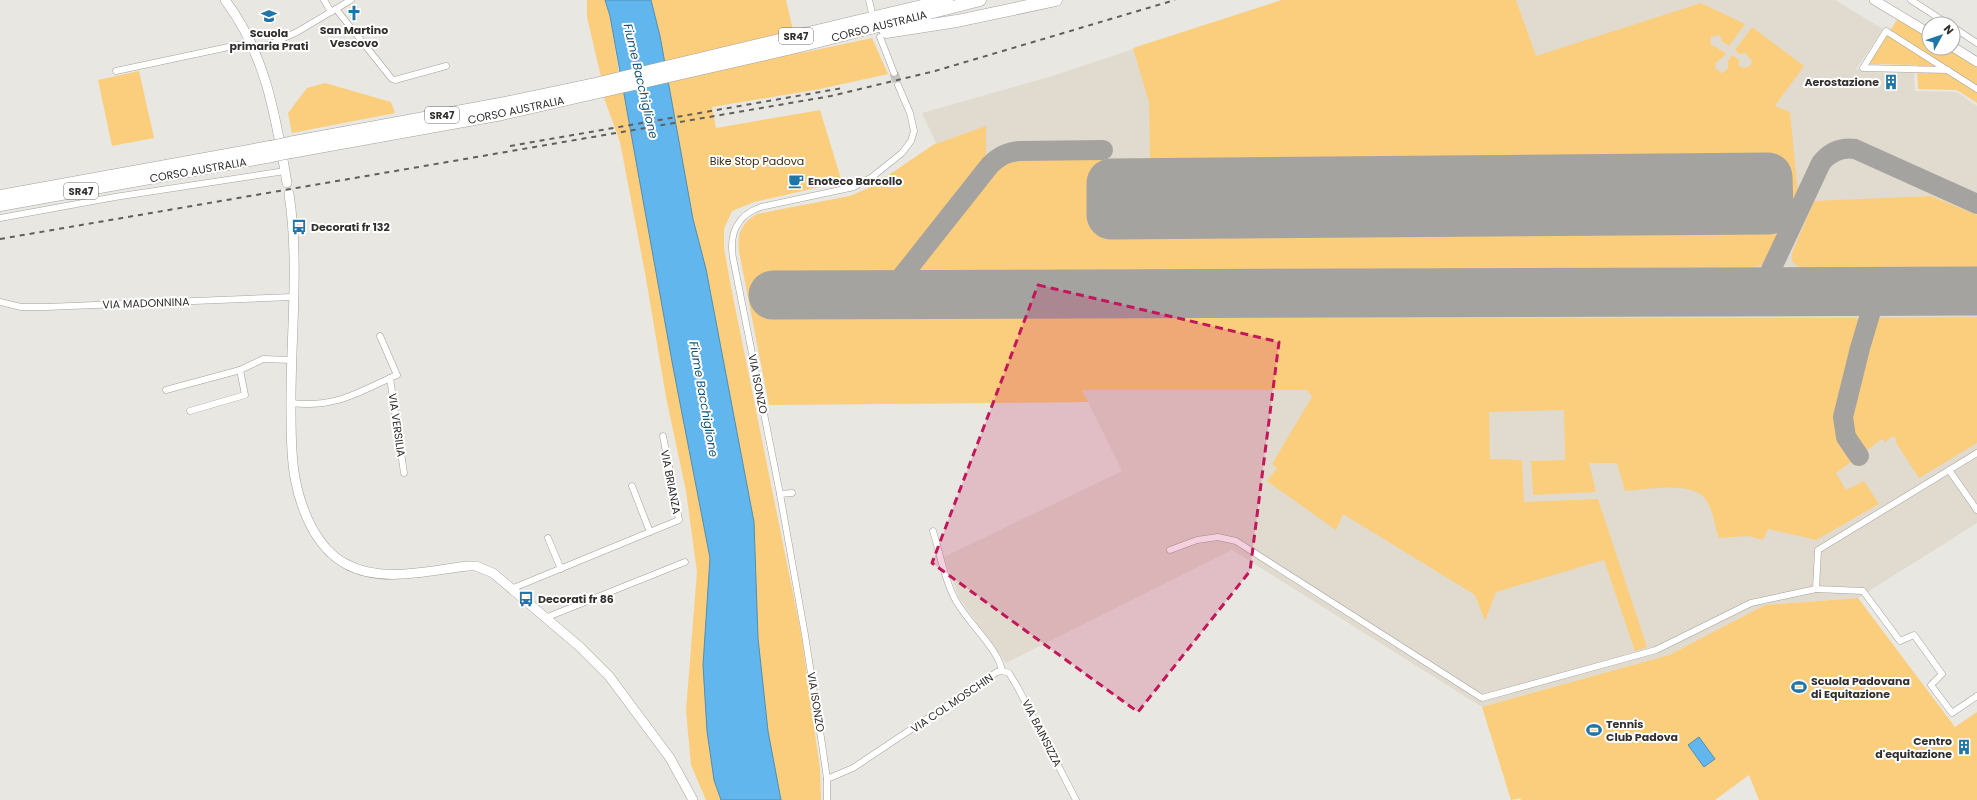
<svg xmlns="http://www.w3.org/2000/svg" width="1977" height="800" font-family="Poppins,sans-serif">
<rect width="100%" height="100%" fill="#e9e7e2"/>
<path fill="#e1dbcf" d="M1282 0H1835L1883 29 1856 69 1866 72 1914 73 1915 91 1957 92 1977 106V523L1858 598 1765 605 1669 655 1482 707 1232 550 1006 663 959 598 944 557 1122 471 1088 402 769 405 739 251V233L747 221 757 214 850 196 871 187 936 143 922 113 1049 77Z"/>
<g fill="#face7d" fill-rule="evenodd">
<path d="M587 0H605L610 16 619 73 601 77 587 17Z"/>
<path d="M651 0H786L793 30 664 62 660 36Z"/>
<path d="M1282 0H1516L1536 56 1701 3 1745 24 1729 46 1723 42 1719 35 1711 37 1710 44 1726 53 1721 59 1716 62 1715 68 1721 73C1727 71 1729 68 1728 61L1732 55 1739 60V66L1744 68 1750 66 1752 61 1745 53 1739 54 1735 50 1752 27 1804 66 1775 106 1790 112 1798 192 1768 259 1760 266 1753 267 764 273 765 317 1854 318 1977 317V443L1919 478 1895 441 1897 439 1893 436 1885 442 1882 439 1836 473 1846 490 1864 481 1879 504 1816 540 1768 529 1763 540 1748 536 1719 538C1715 527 1713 510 1706 500 1692 480 1647 490 1625 491L1617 463H1589L1596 492 1533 495 1531 461 1565 460 1564 410 1489 412 1490 459 1522 460 1524 502 1598 499 1647 647 1635 651 1604 560 1496 592 1485 621 1475 595 1343 514 1336 530 1267 481 1277 468 1272 464 1312 397 1307 390H1082L1088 402 769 405 739 251C737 234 742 222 757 214L850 196 871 187 933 145 986 126V160L1150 159 1149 102 1133 48ZM1768 177V210L1111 215V183Z"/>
<path d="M1900 15 1929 33V48H1953L1977 64V103L1957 90 1918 89 1917 65 1869 64Z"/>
<path d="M872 38 888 74 820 89 712 107 716 128 820 110 842 182 754 202 732 211 724 229V248L731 287 801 633 820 769 821 800H706L691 765 686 710 697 572 686 491 666 397 645 273 620 142 603 95 780 55 806 52Z"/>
<path d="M139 71 154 138 112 146 98 80Z"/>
<path d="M325 83 391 102 395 113 292 133 288 113 307 88Z"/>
<path d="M1931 196 1977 215V269H1804L1798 267 1792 261V253L1814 201Z"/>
<path d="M1858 598 1955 727 1977 712V800H1759L1749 775 1715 800H1521L1520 798 1511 800 1482 707 1669 655 1765 605Z"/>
</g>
<g fill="#60b6ed" stroke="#528eb4">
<path d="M605 0H651L660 36 693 219 706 269 754 522 758 638 768 731 781 800H721L714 780 707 731 703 665 710 558 673 367 610 16Z"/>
<path d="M1699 737 1715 759 1704 767 1688 745Z"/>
</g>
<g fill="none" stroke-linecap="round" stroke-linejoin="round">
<g stroke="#a5a3a0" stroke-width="20">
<path d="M1761 291 1821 163C1830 152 1841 147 1855 149L1977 204"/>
<path d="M910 294 903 293C898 285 899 282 903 275L990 165C999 156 1007 152 1019 151L1103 150"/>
<path d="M1859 456 1846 437 1843 417 1860 348 1877 291"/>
</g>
<g stroke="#a5a3a0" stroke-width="49">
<path d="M1768 177 1769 210 1111 215V183Z"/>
<path d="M773 295 1977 291"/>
</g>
<path stroke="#c4c3be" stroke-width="9" stroke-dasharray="9 4.5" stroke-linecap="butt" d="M894 73 898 85"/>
<defs>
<g id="street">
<path d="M324 0 331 12"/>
<path d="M869 0 872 13"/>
<path d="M1911 0 1948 24"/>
<path d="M336 9 392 79 395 80 446 66"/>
<path d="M1953 27 1977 43"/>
<path d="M880 37 894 73"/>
<path d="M255 51 297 32 351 0"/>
<path d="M1948 70 1863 68 1886 31 1977 89"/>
<path d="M116 71 252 42"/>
<path d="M0 218 115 197 285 171"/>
<path d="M0 302 21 307H46L292 297"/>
<path d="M380 336 397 375 390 378"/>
<path d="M166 390 240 370 263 359 291 360"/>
<path d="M291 403C332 408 354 395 390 378L404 473"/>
<path d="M190 411 245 395 240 370"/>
<path d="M1949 470 1977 510"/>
<path d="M632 486 650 532"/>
<path d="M780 494 792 493"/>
<path d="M933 531C940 553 944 579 955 599 966 621 999 649 1002 671"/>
<path d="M548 538 561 569"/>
<path d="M1170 550 1197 540 1218 537 1236 541 1482 698 1656 650 1751 603 1816 589 1818 550 1977 453"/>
<path d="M511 589 679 520 663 436"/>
<path d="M1816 589 1863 591 1900 641 1914 635 1942 674 1931 685 1952 713 1977 696"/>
<path d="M545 618 685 562"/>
<path d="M1002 671 1009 673 1018 688 1076 800"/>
<path d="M827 779 853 768 997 672 1002 671"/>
<path d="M827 800V779L822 744 805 635 780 494 733 258C729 234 737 215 761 207L854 187 872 177 902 153 911 141 914 131 910 113 898 85"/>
</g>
<g id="secondary">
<path d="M225 0C266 54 276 118 287 183"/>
<path d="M1874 0 1929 33"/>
<path d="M1953 47 1977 62"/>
<path d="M289 194C300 266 290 340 291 412 291 434 291 457 295 478 301 510 316 548 346 564 382 584 430 570 468 566H476L493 573 580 647 609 676 670 758 693 800"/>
</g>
<g id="highway">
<path d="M886 32 957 21 1056 0"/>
<path d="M289 143 500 104 595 84 947 0"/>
<path d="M291 152 502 114 796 47 980 0"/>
<path d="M0 196 270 147"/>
<path d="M0 205 272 156"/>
</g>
</defs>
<use href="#street" stroke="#a3a19c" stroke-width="7"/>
<use href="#secondary" stroke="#a3a19c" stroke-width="10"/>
<use href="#highway" stroke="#a3a19c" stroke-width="13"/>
<use href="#street" stroke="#fff" stroke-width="6"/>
<use href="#secondary" stroke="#fff" stroke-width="9"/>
<use href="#highway" stroke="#fff" stroke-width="12"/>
<g stroke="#615f5d" stroke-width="2" stroke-dasharray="5 5" stroke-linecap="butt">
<path d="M510 146 843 88"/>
<path d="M0 239 831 96 935 71 1175 0"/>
</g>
<defs>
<g id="highway-bridge">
<path d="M270 147 289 143"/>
<path d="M272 156 291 152"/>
</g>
</defs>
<use href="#highway-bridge" stroke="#a3a19c" stroke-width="13" stroke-linecap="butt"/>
<use href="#highway-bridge" stroke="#fff" stroke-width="12"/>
</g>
<path fill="#c2185b" fill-opacity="0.2" stroke="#c2185b" stroke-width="3" stroke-dasharray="8 5" stroke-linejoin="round" d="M1038 285 1279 342 1250 571 1138 712 932 563Z"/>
<defs>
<symbol id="church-bare" viewBox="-9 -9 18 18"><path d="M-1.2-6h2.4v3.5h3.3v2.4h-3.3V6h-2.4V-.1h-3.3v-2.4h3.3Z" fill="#2076a6" stroke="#fff" stroke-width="2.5" paint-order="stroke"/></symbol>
<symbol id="school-bare" viewBox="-9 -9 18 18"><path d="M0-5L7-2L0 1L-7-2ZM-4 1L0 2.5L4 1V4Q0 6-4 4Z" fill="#2076a6" stroke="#fff" stroke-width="2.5" paint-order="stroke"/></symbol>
<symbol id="building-bare" viewBox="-9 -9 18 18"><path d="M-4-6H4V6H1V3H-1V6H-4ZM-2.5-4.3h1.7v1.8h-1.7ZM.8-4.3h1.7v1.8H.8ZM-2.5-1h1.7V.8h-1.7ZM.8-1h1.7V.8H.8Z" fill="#2076a6" stroke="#fff" stroke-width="2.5" paint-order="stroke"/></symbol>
<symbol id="cafe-bare" viewBox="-9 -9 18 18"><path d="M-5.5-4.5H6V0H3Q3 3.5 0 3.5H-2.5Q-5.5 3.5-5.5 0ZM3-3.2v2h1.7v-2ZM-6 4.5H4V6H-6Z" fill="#2076a6" stroke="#fff" stroke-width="2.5" paint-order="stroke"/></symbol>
<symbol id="bus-bare" viewBox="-9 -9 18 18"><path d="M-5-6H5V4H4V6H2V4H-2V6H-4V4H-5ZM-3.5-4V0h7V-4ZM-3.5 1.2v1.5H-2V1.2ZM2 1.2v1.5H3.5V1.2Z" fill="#2076a6" stroke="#fff" stroke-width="2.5" paint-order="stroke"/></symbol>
<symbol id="stadium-bare" viewBox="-9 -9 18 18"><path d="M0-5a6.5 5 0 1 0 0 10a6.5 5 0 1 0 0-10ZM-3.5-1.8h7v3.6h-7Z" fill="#2076a6" stroke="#fff" stroke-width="2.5" paint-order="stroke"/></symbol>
</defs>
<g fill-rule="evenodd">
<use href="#church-bare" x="343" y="2" width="22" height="22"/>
<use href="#school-bare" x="258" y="5" width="22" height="22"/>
<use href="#building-bare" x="1880" y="71" width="22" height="22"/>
<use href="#cafe-bare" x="785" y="170" width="22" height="22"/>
<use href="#bus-bare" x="288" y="216" width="22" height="22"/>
<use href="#bus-bare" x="515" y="588" width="22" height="22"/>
<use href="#stadium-bare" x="1788" y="676" width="22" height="22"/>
<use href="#stadium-bare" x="1583" y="719" width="22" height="22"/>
<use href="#building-bare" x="1953" y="736" width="22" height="22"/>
</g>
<g text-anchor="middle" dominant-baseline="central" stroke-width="4" stroke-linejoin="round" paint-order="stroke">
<g fill="#fff" stroke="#706f6d" stroke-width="1">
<rect x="779" y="28" width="34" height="16" rx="3"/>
<rect x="425" y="107" width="34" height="16" rx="3"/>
<rect x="64" y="183" width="34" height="16" rx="3"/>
</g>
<g font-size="10" font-weight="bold" fill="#32312f">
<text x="796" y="36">SR47</text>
<text x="442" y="115">SR47</text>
<text x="81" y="191">SR47</text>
</g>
<g font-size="11" fill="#32312f" stroke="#fff">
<text transform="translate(879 26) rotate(-14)">CORSO AUSTRALIA</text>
<text transform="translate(516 110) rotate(-12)">CORSO AUSTRALIA</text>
<text transform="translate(198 170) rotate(-10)">CORSO AUSTRALIA</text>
<text transform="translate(146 303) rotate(-2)">VIA MADONNINA</text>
<text transform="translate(758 384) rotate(79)">VIA ISONZO</text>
<text transform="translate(397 425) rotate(82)">VIA VERSILIA</text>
<text transform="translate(671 482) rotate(79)">VIA BRIANZA</text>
<text transform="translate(816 702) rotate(81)">VIA ISONZO</text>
<text transform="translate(952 703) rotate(-34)">VIA COL MOSCHIN</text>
<text transform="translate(1042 733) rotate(63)">VIA BAINSIZZA</text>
</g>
<g font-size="11" font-weight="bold" fill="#32312f" stroke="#fff" text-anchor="start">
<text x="354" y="30" text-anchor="middle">San Martino<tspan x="354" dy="13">Vescovo</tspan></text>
<text x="269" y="33" text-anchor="middle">Scuola<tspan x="269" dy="13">primaria Prati</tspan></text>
<text x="1879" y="82" text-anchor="end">Aerostazione</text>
<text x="808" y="181">Enoteco Barcollo</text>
<text x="311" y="227">Decorati fr 132</text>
<text x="538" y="599">Decorati fr 86</text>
<text x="1811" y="681">Scuola Padovana<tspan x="1811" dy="13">di Equitazione</tspan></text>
<text x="1606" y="724">Tennis<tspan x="1606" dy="13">Club Padova</tspan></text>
<text x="1952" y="741" text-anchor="end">Centro<tspan x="1952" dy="13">d'equitazione</tspan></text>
</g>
<g font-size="11" fill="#3e2c05" stroke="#fff">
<text x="757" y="161">Bike Stop Padova</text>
</g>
<g font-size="12" font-style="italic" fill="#15577c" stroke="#fff">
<text transform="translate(641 81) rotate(77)">Fiume Bacchiglione</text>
<text transform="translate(704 399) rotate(80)">Fiume Bacchiglione</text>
</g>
</g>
<g transform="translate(1941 36) rotate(50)"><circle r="19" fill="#ffffff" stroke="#adadac"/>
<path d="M0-3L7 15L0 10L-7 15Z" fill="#2076a6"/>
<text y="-6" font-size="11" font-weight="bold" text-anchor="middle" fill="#32312f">N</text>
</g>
</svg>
